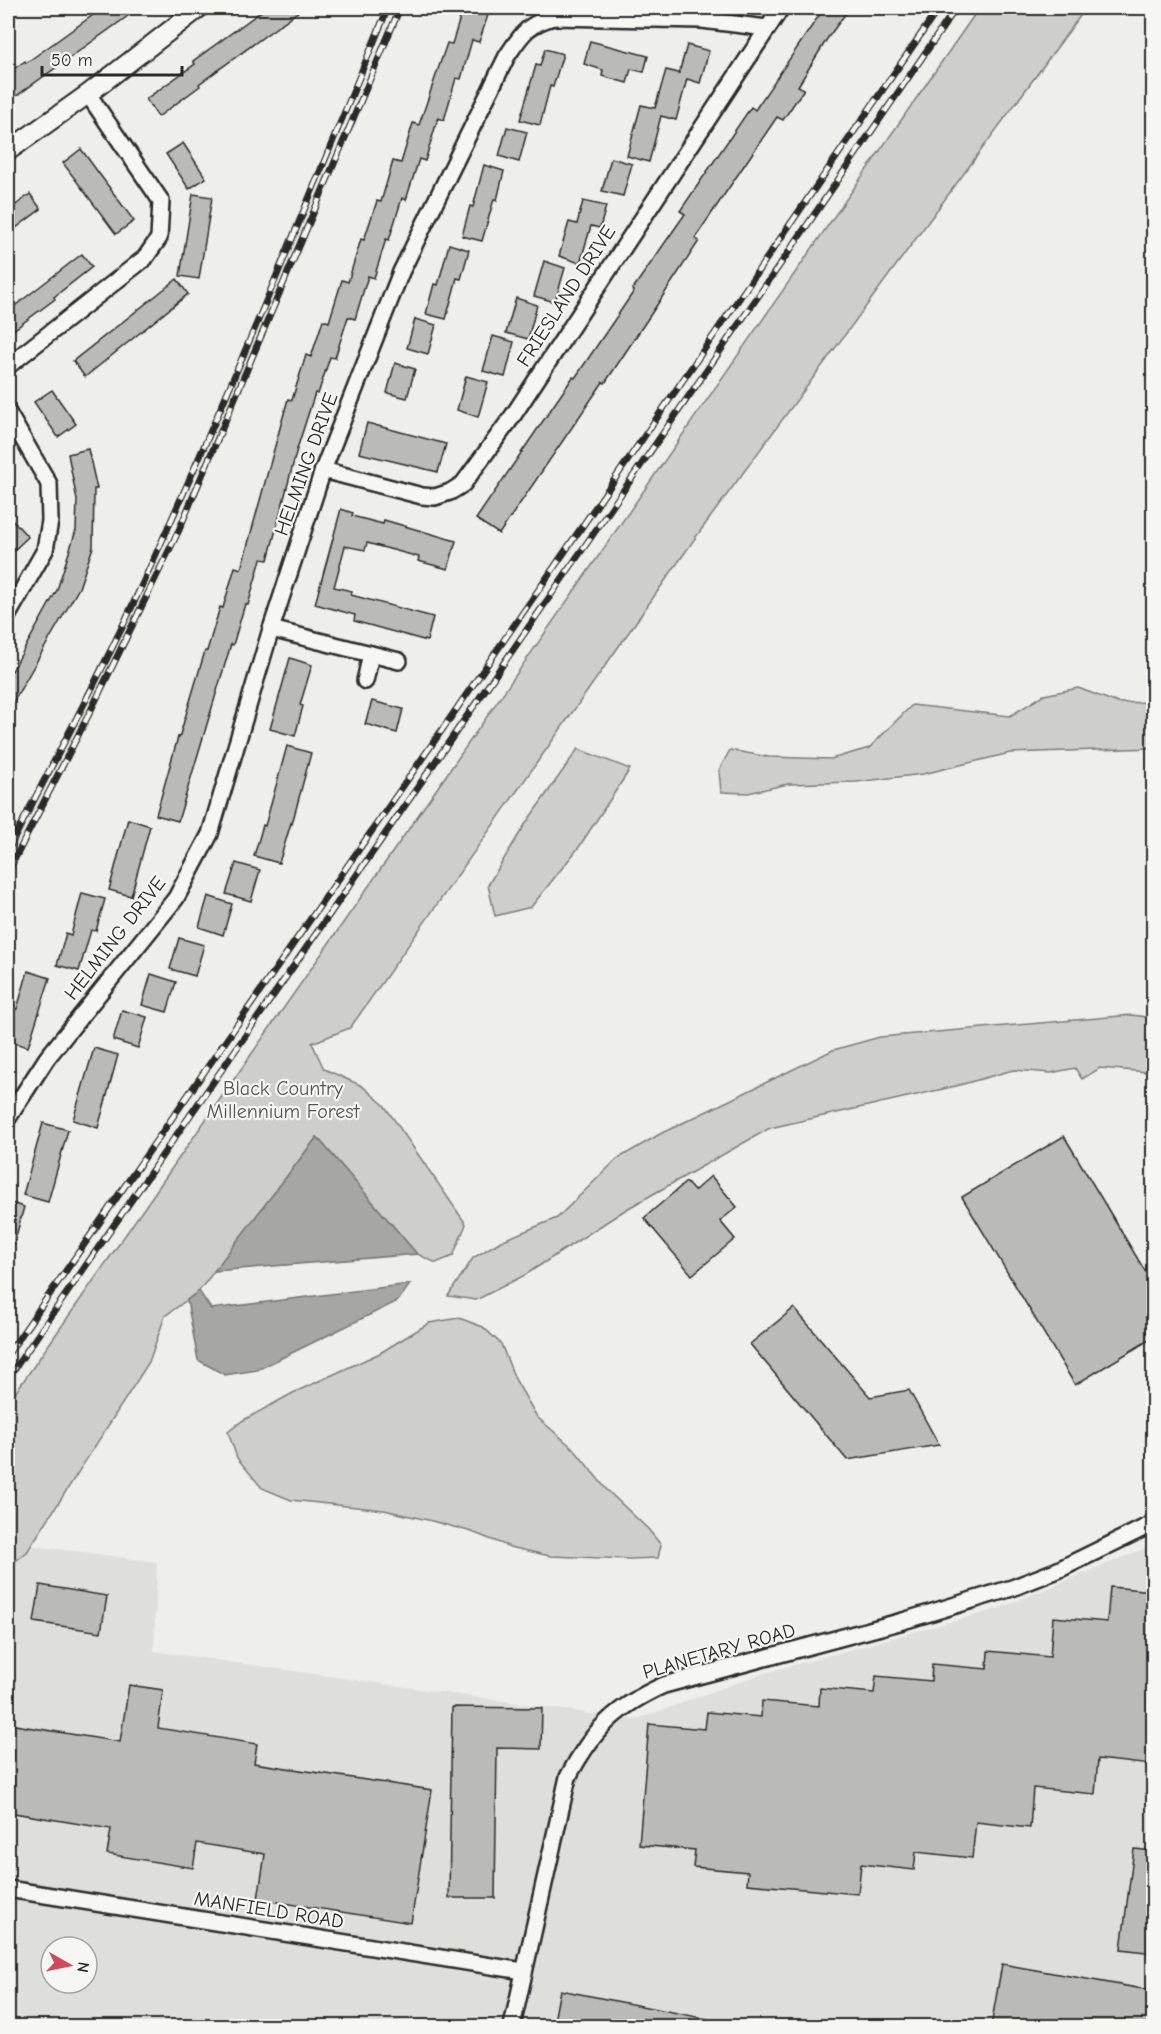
<svg xmlns="http://www.w3.org/2000/svg" width="1161" height="2034" font-family="'Comic Neue',sans-serif">
<rect width="100%" height="100%" fill="#eeeeea"/>
<filter id="ink" filterUnits="userSpaceOnUse"><feTurbulence type="fractalNoise" baseFrequency=".0167" numOctaves="2"/><feDisplacementMap in="SourceGraphic" scale="12" xChannelSelector="R" yChannelSelector="G"/><feConvolveMatrix kernelMatrix="1 2 1 2 8 2 1 2 1" color-interpolation-filters="sRGB"/></filter>
<g filter="url(#ink)">
<path fill="#dededb" fill-rule="evenodd" d="M1153 1545V2026H8V1567L35 1546 157 1562 154 1651 635 1720 758 1675 997 1609ZM51 1947H87V1983H51Z"/>
<g fill="#cececa" stroke="#7c7c7a" stroke-width="1.5">
<path d="M979 8H1086L698 534 350 1028 312 1043 324 1069 362 1086 384 1105 466 1224 453 1256 436 1263 417 1254 317 1137 199 1291 165 1316 149 1362 27 1552 8 1567V1403L447 774Z"/>
<path d="M1078 688 1118 703 1153 702V748L1010 753 923 774 856 782 788 784 748 793 721 792 719 770 730 750 769 757 831 759 869 748 912 705 1010 716 1044 695Z"/>
<path d="M578 749 630 769 579 847 531 907 495 916 488 885 526 823Z"/>
<path d="M1132 1015 1153 1018V1081L1147 1072 1100 1068 1082 1079 1075 1068 1051 1073 1013 1070 956 1086 770 1128 625 1210 525 1275 476 1300 448 1296 473 1258 501 1241 557 1218 617 1159 660 1134 833 1050 880 1037Z"/>
<path d="M459 1318 483 1327 501 1344 515 1379 537 1417 574 1449 606 1489 648 1529 661 1545 658 1558 629 1559 550 1556 510 1547 472 1532 432 1521 384 1510 291 1500 262 1488 237 1458 228 1432 242 1421 293 1393 380 1353 429 1323Z"/>
</g>
<g fill="#a6a6a3" stroke="#757573" stroke-width="1.5">
<path d="M317 1137 417 1254 214 1271Z"/>
<path d="M410 1284 398 1301 257 1370 225 1375 198 1360 187 1300 199 1291 211 1309Z"/>
</g>
<g fill="#babab7" stroke="#2b2b2b" stroke-width="1.5">
<path d="M103 8H139L8 102V73L25 61 26 63Z"/>
<path d="M266 8H303L199 84 200 86 158 117 146 99 195 64 193 61Z"/>
<path d="M463 8H476L489 12 479 42 472 40 461 79 456 78 444 120 438 118 425 161 419 159 406 200 402 198 389 240 386 239 374 278 368 276 355 319 348 317 335 358 330 357 318 394 315 393 297 449 268 560 261 559 248 605 245 604 233 645 231 644 178 821 156 815 178 737 179 738 205 651H207L220 607 223 608 235 567 241 569 288 399 292 400 306 355 311 357 323 320 329 322 342 280 348 282 361 239 364 240 377 201 381 202 393 161 401 163 413 123 419 125 447 43 452 44Z"/>
<path d="M824 8H837L846 13 827 39 798 86 804 89 783 120 777 117 722 198 695 238 699 241 649 317 605 383 603 382 499 534 476 519 573 377 575 378 634 291 632 290 685 214 680 211 751 107 755 110Z"/>
<path d="M590 41 648 56 644 72 631 69 627 83 602 76 603 70 584 64Z"/>
<path d="M687 45 709 51 700 83 687 79 676 120 661 116 649 162 627 156 641 105 655 108 666 70 679 73Z"/>
<path d="M545 49 563 54 553 87 550 86 540 125 520 120 536 65 540 66Z"/>
<path d="M507 127 527 132 519 162 499 156Z"/>
<path d="M183 143 206 178 189 189 166 154Z"/>
<path d="M81 149 134 221 116 234 63 163Z"/>
<path d="M611 158 632 164 623 196 602 191Z"/>
<path d="M484 165 504 171 497 200 494 199 482 241 462 236 470 206 473 207Z"/>
<path d="M30 194 41 209 8 234V211Z"/>
<path d="M193 194 212 197 199 279 180 276Z"/>
<path d="M583 201 606 206 600 228 591 226 580 263 559 256 569 222 577 224Z"/>
<path d="M449 244 469 250 461 279 457 278 446 319 426 314 434 284 438 285Z"/>
<path d="M82 254 92 267 54 297 55 299 8 334V311Z"/>
<path d="M544 261 565 268 555 302 534 296Z"/>
<path d="M177 279 188 294 85 377 73 361Z"/>
<path d="M516 298 537 305 528 339 506 333Z"/>
<path d="M415 319 436 325 428 354 407 348Z"/>
<path d="M493 336 514 342 505 377 483 371Z"/>
<path d="M395 363 415 369 407 398 387 393Z"/>
<path d="M466 376 488 382 478 417 457 410Z"/>
<path d="M52 390 76 424 58 437 34 402Z"/>
<path d="M367 423 446 444 438 472 359 453Z"/>
<path d="M88 449 97 489H94L93 547 79 588 8 711V669L12 671 57 590 76 530 77 500 68 454Z"/>
<path d="M341 509 353 513 352 516 383 524 384 520 456 541 448 569 418 561 419 557 367 543 365 550 345 546 334 587 352 591 351 595 433 617 427 641 354 621 355 615 315 604Z"/>
<path d="M8 515 28 537 8 556Z"/>
<path d="M290 658 312 665 300 705 303 706 295 736 270 729Z"/>
<path d="M372 701 403 709 397 733 365 724Z"/>
<path d="M287 746 311 753 292 824 291 823 279 863 254 856 263 825 265 826Z"/>
<path d="M128 819 150 826 131 896 109 890Z"/>
<path d="M236 863 260 870 251 901 226 894Z"/>
<path d="M82 893 105 899 96 931 91 930 79 971 57 965 66 933 71 935Z"/>
<path d="M208 896 232 904 223 935 199 927Z"/>
<path d="M179 938 204 945 195 976 170 969Z"/>
<path d="M28 971 50 978 28 1047 8 1041 15 1009H17Z"/>
<path d="M151 974 176 982 167 1012 142 1005Z"/>
<path d="M122 1010 147 1017 138 1048 113 1040Z"/>
<path d="M94 1048 118 1055 98 1128 73 1120Z"/>
<path d="M43 1123 68 1130 48 1202 23 1195Z"/>
<path d="M1064 1136 1154 1286V1337L1075 1385 962 1197Z"/>
<path d="M711 1176 737 1207 720 1221 735 1239 692 1275 644 1218 686 1182 694 1191Z"/>
<path d="M8 1202 24 1207 12 1251 8 1250Z"/>
<path d="M794 1308 870 1397 909 1390 939 1445 847 1460 750 1344Z"/>
<path d="M40 1585 107 1596 101 1632 34 1622Z"/>
<path d="M1110 1587 1154 1591 1152 1765 1098 1759 1095 1794 1033 1788 1030 1828 976 1822 972 1858 916 1852 914 1870 861 1864 858 1894 747 1884 748 1872 693 1867 695 1850 639 1845 649 1724 705 1729 707 1712 761 1717 762 1701 819 1706 820 1688 874 1693 876 1676 931 1681 932 1664 987 1669 988 1651 1050 1657 1053 1617 1107 1622Z"/>
<path d="M129 1685 163 1690 158 1728 257 1744 254 1763 432 1790 411 1923 258 1899 265 1854 197 1843 193 1868 107 1854 111 1829 8 1812V1724L120 1742Z"/>
<path d="M452 1707 542 1708 541 1749 497 1748 495 1898H449Z"/>
<path d="M1134 1849 1154 1851V1953L1121 1949Z"/>
<path d="M1002 1964 1154 1991V2026H991Z"/>
<path d="M560 1990 708 2019V2026H553Z"/>
</g>
<g fill="none" stroke-linecap="round" stroke-linejoin="round">
<defs>
<g id="minor">
<path d="M8 366 145 258 159 238 161 201 88 94"/>
<path d="M8 413 49 484 50 521 45 550 8 615"/>
<path d="M323 470 422 496 435 497 450 492 463 484 512 417 781 8"/>
<path d="M271 629 399 661"/>
<path d="M365 681 371 654"/>
<path d="M8 1118 47 1058 176 898 210 834 271 629 323 470 401 272 507 56C522 34 527 24 554 17L702 20 767 28"/>
<path d="M8 1889 523 1971"/>
<path d="M512 2026 568 1777C593 1730 615 1707 664 1685L903 1621 1012 1588 1058 1570 1154 1523"/>
</g>
<path id="tertiary" d="M8 151 88 94 199 8"/>
</defs>
<use href="#minor" stroke="#2b2b2b" stroke-width="20"/>
<use href="#tertiary" stroke="#2b2b2b" stroke-width="22"/>
<use href="#minor" stroke="#f6f6f2" stroke-width="15"/>
<use href="#tertiary" stroke="#f6f6f2" stroke-width="18"/>
<defs>
<g id="rail">
<path d="M8 850C55 759 104 669 146 576 232 389 309 197 388 8"/>
<path d="M8 872 90 712 179 530 400 8"/>
<path d="M8 1354 451 717 939 8"/>
<path d="M8 1378 788 253 956 8"/>
</g>
</defs>
<use href="#rail" stroke="#2b2b2b" stroke-width="7"/>
<use href="#rail" stroke="#f6f6f2" stroke-width="4.5" stroke-dasharray="14" stroke-linecap="butt"/>
</g>
</g>
<g text-anchor="middle" dominant-baseline="central" stroke-width="4.5" stroke-linejoin="round" paint-order="stroke">
<g font-size="20" fill="#2b2b2b" stroke="#f6f6f2">
<text transform="translate(566 296) rotate(-57)">FRIESLAND DRIVE</text>
<text transform="translate(306 464) rotate(-70)">HELMING DRIVE</text>
<text transform="translate(115 938) rotate(-52)">HELMING DRIVE</text>
<text transform="translate(719 1651) rotate(-16)">PLANETARY ROAD</text>
<text transform="translate(269 1910) rotate(9)">MANFIELD ROAD</text>
</g>
<g font-size="20" fill="#545453" stroke="#f6f6f2">
<text x="283" y="1088">Black Country<tspan x="283" dy="23">Millennium Forest</tspan></text>
</g>
</g>
<rect width="1161" height="2034" fill="none" stroke="#f6f6f2" stroke-width="30"/>
<rect x="15" y="15" width="1131" height="2004" fill="none" stroke="#2b2b2b" stroke-width="2" filter="url(#ink)"/>
<g transform="translate(69 1965) rotate(99)"><circle r="28" fill="#f6f6f2" stroke="#a5a5a2" stroke-width="1.5"/>
<path d="M0-4.5L10 22L0 15L-10 22Z" fill="#d1495b"/>
<text y="-9" font-size="16" font-weight="bold" text-anchor="middle" fill="#2b2b2b">N</text>
</g>
<path d="M42 66v9h140v-9" fill="none" stroke="#2b2b2b" stroke-width="3"/>
<text x="51" y="66" font-size="18" fill="#2b2b2b" stroke="#f6f6f2" stroke-width="4.5" paint-order="stroke">50 m</text>
</svg>
